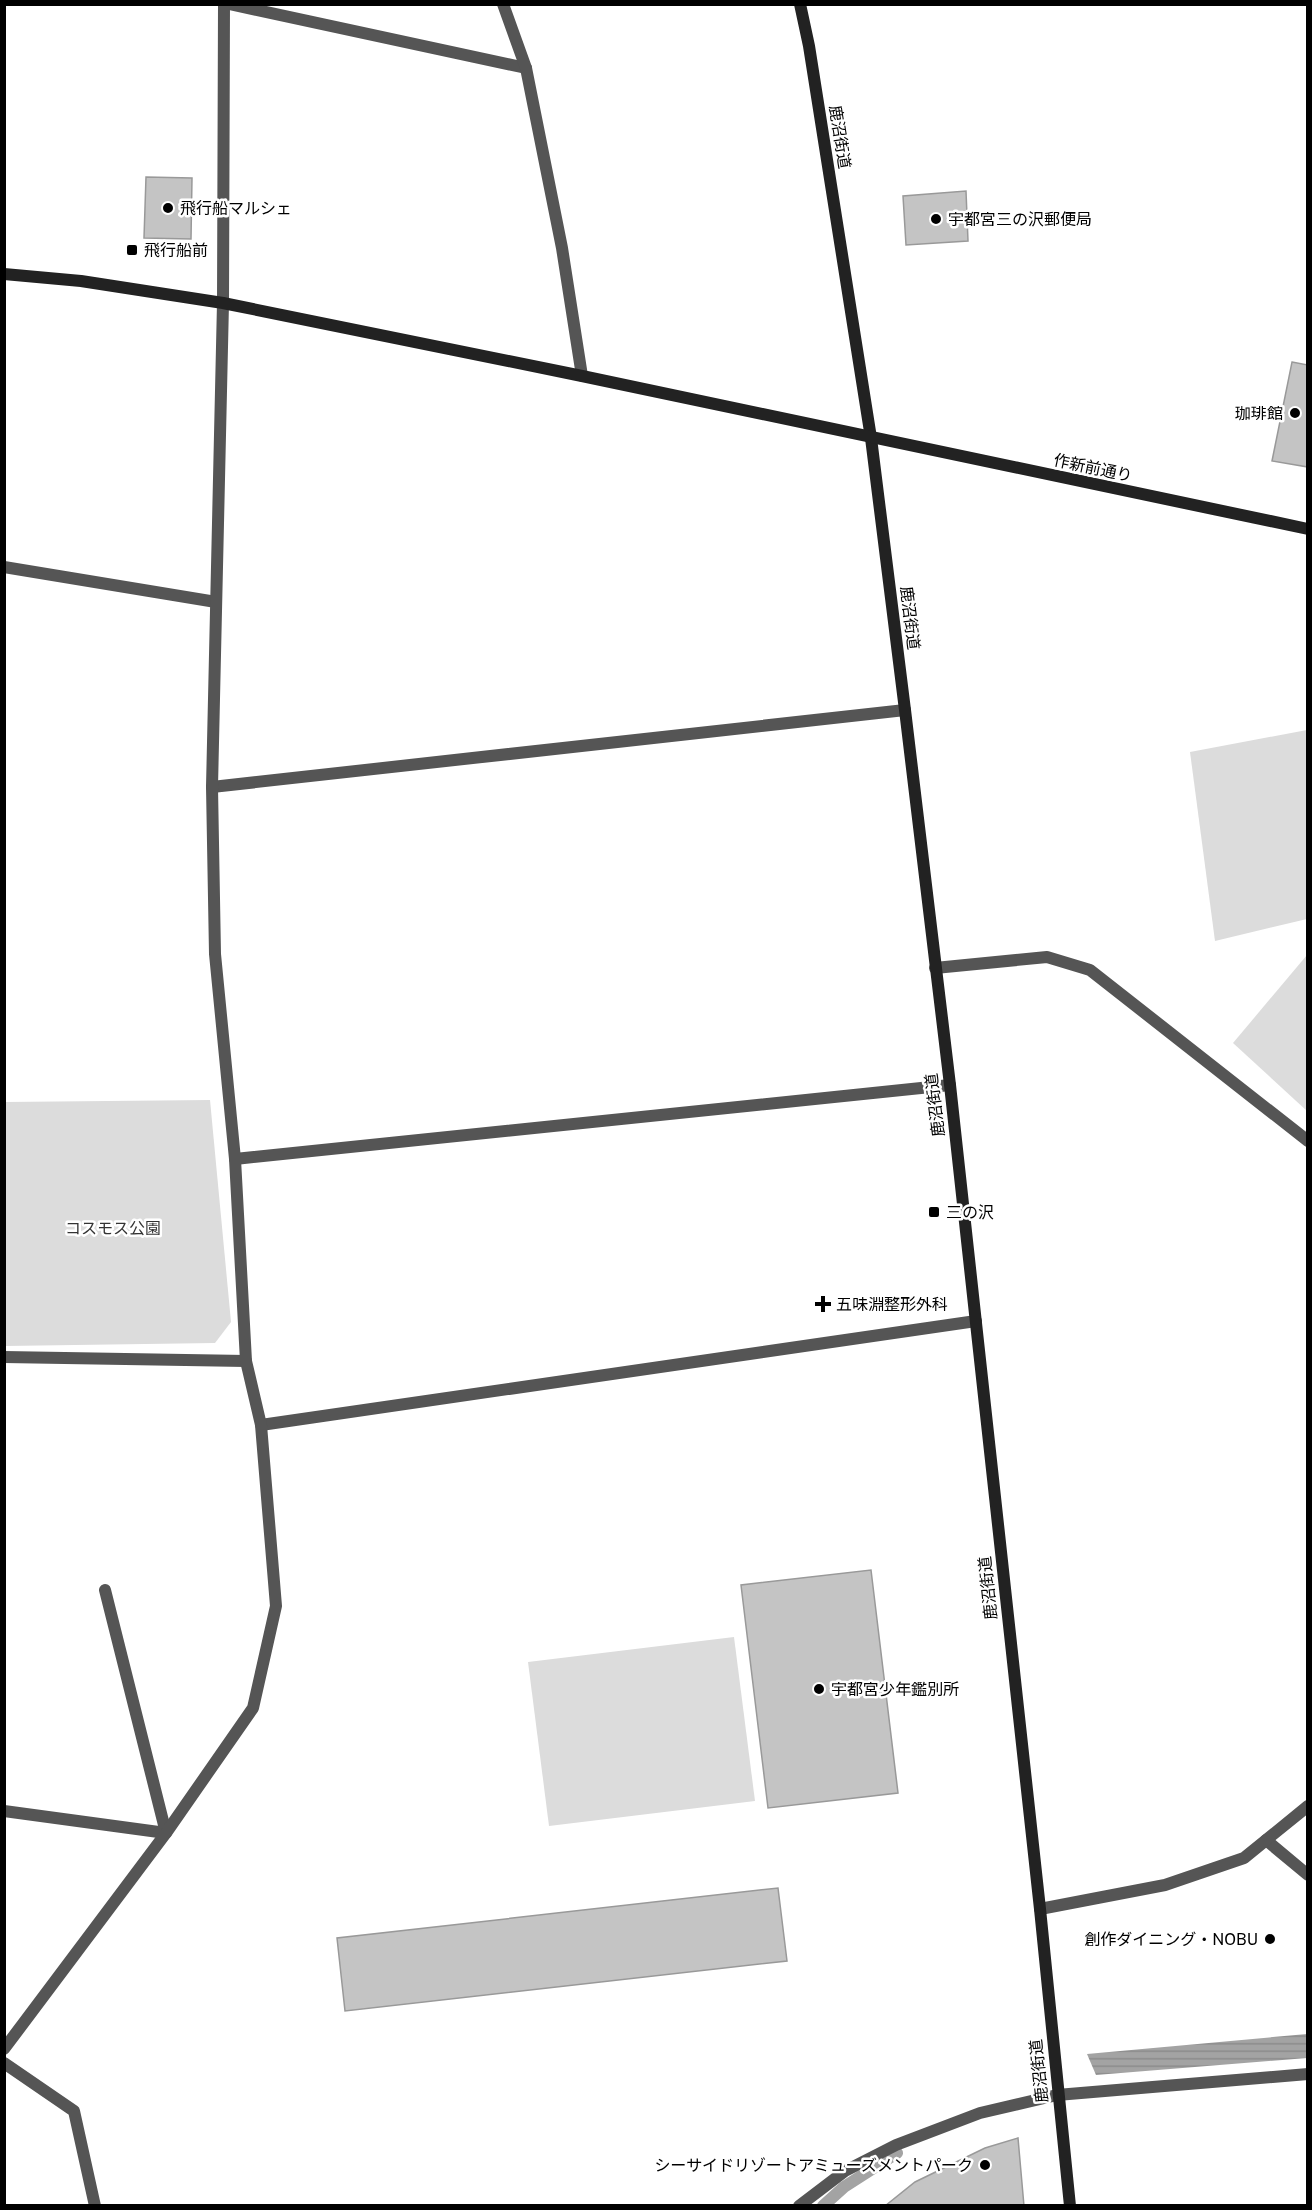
<svg xmlns="http://www.w3.org/2000/svg" width="1312" height="2210" font-family="'Public Sans','Noto Sans JP',sans-serif">
<defs>
<pattern id="water-rules" width="6" height="5" patternUnits="userSpaceOnUse" patternTransform="scale(1.5)"><rect width="6" height="5" fill="#a3a3a3"/><path d="M0 2.5h6" fill="none" stroke="#8b8b8b"/></pattern>
</defs>
<rect width="100%" height="100%" fill="#fff"/>
<g fill="#dcdcdc">
<path d="M1307 730V919L1215 941 1190 752Z"/>
<path d="M1307 955V1111L1233 1043Z"/>
<path d="M210 1100 231 1322 215 1343 5 1346V1102Z"/>
<path d="M734 1637 755 1801 549 1826 528 1662Z"/>
</g>
<path fill="url(#water-rules)" d="M1307 2034V2058L1096 2075 1087 2054Z"/>
<g fill="none" stroke-linecap="round" stroke-linejoin="round">
<path stroke="#a3a3a3" stroke-width="12" d="M823 2206 844 2187 897 2153"/>
</g>
<g fill="#c4c4c4" stroke="#999" stroke-width="1.5">
<path d="M146 177 192 178 191 239 144 238Z"/>
<path d="M966 191 968 241 906 245 903 196Z"/>
<path d="M1292 362 1308 365V467L1272 461Z"/>
<path d="M871 1570 898 1793 768 1808 741 1585Z"/>
<path d="M778 1888 787 1961 345 2011 337 1938Z"/>
<path d="M1018 2138 1024 2206H885L915 2182 985 2148Z"/>
</g>
<g fill="none" stroke-linecap="round" stroke-linejoin="round">
<g stroke="#555" stroke-width="12">
<path d="M229 4 526 68"/>
<path d="M503 4 526 68 562 248 582 376"/>
<path d="M4 567 216 602"/>
<path d="M212 787 905 710"/>
<path d="M935 968 1047 957 1090 970 1308 1141"/>
<path d="M235 1159 950 1085"/>
<path d="M4 1357 246 1361"/>
<path d="M261 1425 976 1321"/>
<path d="M4 1811 166 1833 105 1590"/>
<path d="M1266 1840 1308 1875"/>
<path d="M1040 1909 1165 1885 1244 1858 1308 1806"/>
<path d="M4 2049 166 1833 253 1708 276 1606 261 1425 246 1361 235 1159 215 954 212 787 223 303 224 4"/>
<path d="M4 2063 74 2111 95 2206"/>
<path d="M799 2206 845 2171 896 2145 980 2113 1057 2095 1308 2074"/>
</g>
<g stroke="#222" stroke-width="12">
<path d="M800 4 809 46 871 438 905 710 950 1085 1040 1909 1070 2206"/>
<path d="M4 274 81 281 223 303 582 376 1308 529"/>
</g>
</g>
<g fill="#000" stroke="#fff" stroke-width="2">
<circle cx="168" cy="208" r="6"/>
<circle cx="936" cy="219" r="6"/>
<rect x="126" y="244" width="12" height="12" rx="3"/>
<circle cx="1295" cy="413" r="6"/>
<rect x="928" y="1206" width="12" height="12" rx="3"/>
<path d="M820 1295h6v6h6v6h-6v6h-6v-6h-6v-6h6z"/>
<circle cx="819" cy="1689" r="6"/>
<circle cx="1270" cy="1939" r="6"/>
<circle cx="985" cy="2165" r="6"/>
</g>
<g text-anchor="middle" dominant-baseline="central" stroke-width="5" stroke-linejoin="round" paint-order="stroke">
<g font-size="16" fill="#000" stroke="#fff">
<text transform="translate(840 137) rotate(81)">鹿沼街道</text>
<text transform="translate(1093 468) rotate(12)">作新前通り</text>
<text transform="translate(910 618) rotate(83)">鹿沼街道</text>
<text transform="translate(935 1105) rotate(-97)">鹿沼街道</text>
<text transform="translate(988 1588) rotate(-96)">鹿沼街道</text>
<text transform="translate(1039 2071) rotate(-96)">鹿沼街道</text>
</g>
<g font-size="16" fill="#000" stroke="#fff" text-anchor="start">
<text x="180" y="208">飛行船マルシェ</text>
<text x="948" y="219">宇都宮三の沢郵便局</text>
<text x="144" y="250">飛行船前</text>
<text x="1283" y="413" text-anchor="end">珈琲館</text>
<text x="946" y="1212">三の沢</text>
<text x="836" y="1304">五味淵整形外科</text>
<text x="831" y="1689">宇都宮少年鑑別所</text>
<text x="1258" y="1939" text-anchor="end">創作ダイニング・NOBU</text>
<text x="973" y="2165" text-anchor="end">シーサイドリゾートアミューズメントパーク</text>
</g>
<g font-size="16" fill="#333" stroke="#fff">
<text x="113" y="1228">コスモス公園</text>
</g>
</g>
<rect width="1312" height="2210" fill="none" stroke="#000000" stroke-width="12"/>
</svg>
